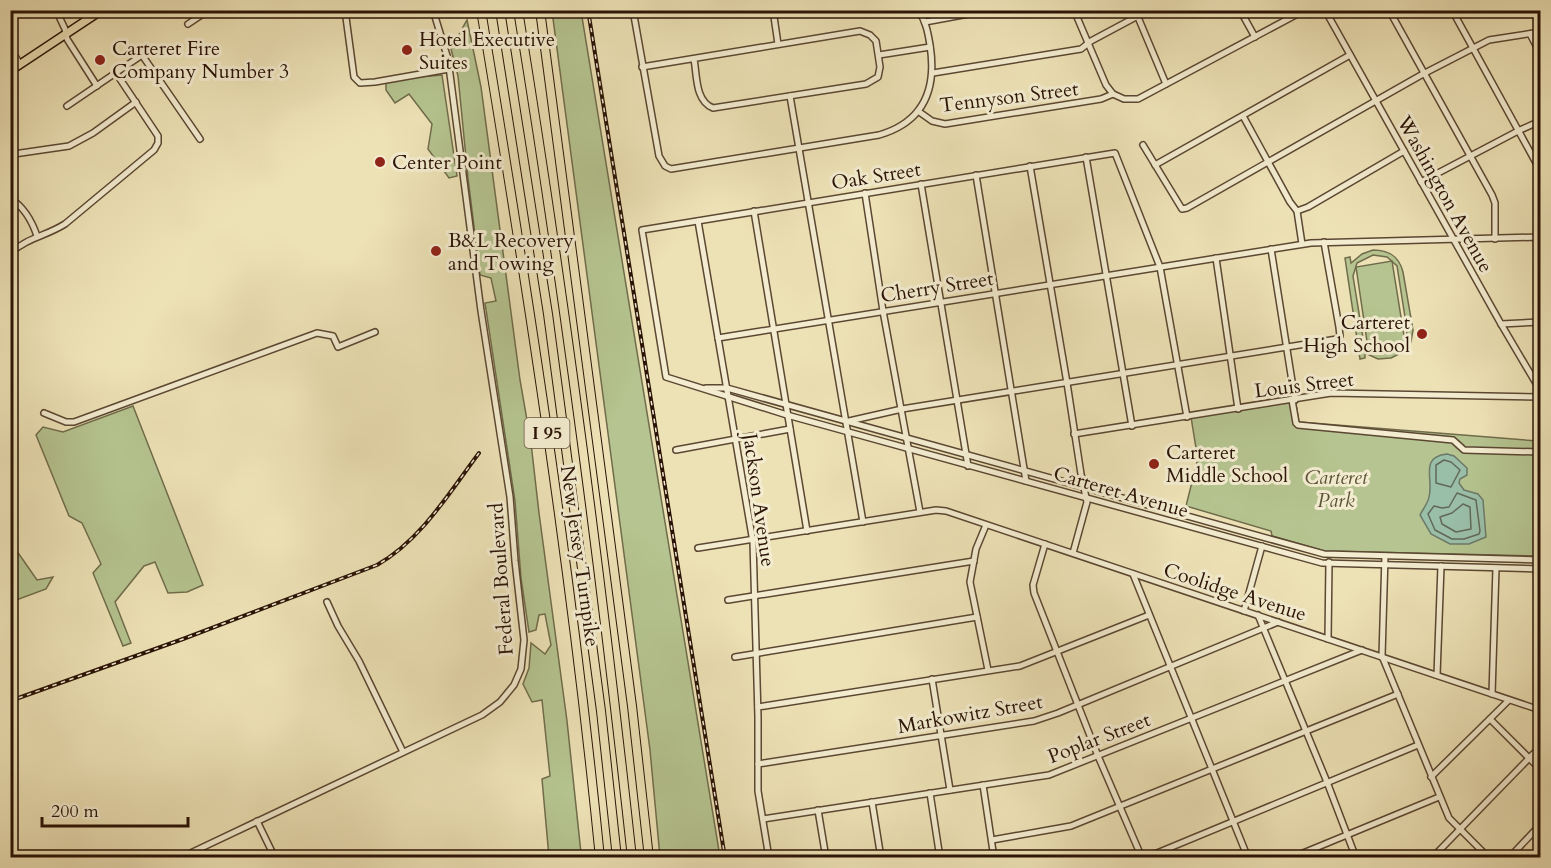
<svg xmlns="http://www.w3.org/2000/svg" width="1551" height="868" font-family="Cardo,serif">
<rect width="100%" height="100%" fill="#ede2b6"/>
<filter id="stains"><feTurbulence type="fractalNoise" baseFrequency=".00333" numOctaves="4"/><feColorMatrix values="0 0 0 0 .2 0 0 0 0 .09 0 0 0 0 .02 0 0 0 .5 -.17"/></filter>
<radialGradient id="worn" r=".72"><stop offset=".6" stop-color="#630" stop-opacity="0"/><stop offset="1" stop-color="#630" stop-opacity=".3"/></radialGradient>
<g fill="#b5c490" stroke="#706c4b" stroke-width="1.5" fill-rule="evenodd">
<path d="M552 11H581L720 857H660L650 750Z"/>
<path d="M467 20 481 87 520 380 531 443 539 513 567 721 581 853 583 857H549L542 779 550 776 542 700 532 702 523 684 529 668 531 643 545 654 551 645 545 614 539 615 536 630 529 632 521 578 515 501 485 303 496 301 491 278 480 275 468 178 458 76 451 49Z"/>
<path d="M442 75 457 176 449 178 428 149 432 124 409 94 395 103 386 90V80Z"/>
<path d="M1373 250C1389 250 1399 256 1403 272L1413 330 1411 342 1405 351 1391 358 1378 359 1365 353V358L1360 359 1345 258 1350 257 1351 263 1362 254ZM1373 255 1387 257 1397 266 1407 330C1408 354 1378 362 1364 344L1353 276 1357 263Z"/>
<path d="M1392 261 1405 342 1368 348 1356 267Z"/>
<path d="M1295 399 1299 422 1538 441 1540 429V556L1325 551 1272 536 1271 531 1186 506 1199 454 1198 448H1196L1191 417Z"/>
<path d="M133 406 203 585 187 592 168 593 155 562 144 566 115 602 131 643 123 646 93 573 101 564 82 523 69 516 36 435 43 427 63 432Z"/>
<path d="M11 544H12L37 580 53 577 46 589 11 602Z"/>
</g>
<path fill="#9abfa9" stroke="#6d7a68" stroke-width="1.5" d="M1447 454 1454 456 1467 468V475L1460 479 1459 483 1464 490 1478 494 1483 500 1486 537 1469 544H1450L1431 534 1420 515C1423 509 1428 503 1429 497 1434 479 1419 457 1447 454Z"/>
<g fill="none" stroke-linecap="round" stroke-linejoin="round">
<g stroke="#626958" stroke-width="1.5">
<path d="M1444 460 1451 462 1460 470 1451 487 1436 483V465Z"/>
<path d="M1457 493 1476 500 1480 531 1479 534 1464 539H1452L1435 530 1428 514 1434 506 1442 508 1449 507Z"/>
<path d="M1463 504 1470 507 1471 529 1456 532 1442 524 1440 517 1452 513Z"/>
</g>
<defs>
<g id="minor">
<path d="M56 10 65 29 67 39 97 86"/>
<path d="M345 10 354 77 360 83 375 82 449 69"/>
<path d="M633 10 659 156 665 166 671 169 879 135C924 122 937 89 930 45 928 33 926 21 918 10"/>
<path d="M773 10 778 44"/>
<path d="M1074 10 1106 85 1113 94"/>
<path d="M1135 10 1166 84"/>
<path d="M1240 10 1255 37"/>
<path d="M1325 10 1501 324 1540 390"/>
<path d="M1389 10 1492 195 1495 203V239"/>
<path d="M1452 10 1540 170"/>
<path d="M634 15 663 10"/>
<path d="M925 22 990 10"/>
<path d="M188 24 209 10"/>
<path d="M1530 34 1540 53"/>
<path d="M10 48 20 64"/>
<path d="M879 55 930 47"/>
<path d="M642 67 860 31 870 35 876 41 880 67 878 77 866 84 713 108C695 101 697 75 694 59"/>
<path d="M933 73 1081 49 1091 41 1149 10"/>
<path d="M790 96 863 522"/>
<path d="M67 106 142 55 200 139"/>
<path d="M918 111 932 121 945 124 1101 99 1113 94 1124 99H1138L1305 10"/>
<path d="M1243 116 1290 202 1297 211 1302 244"/>
<path d="M1143 145 1182 209 1187 208 1423 74 1489 40 1540 32"/>
<path d="M10 156 14 154 69 146 93 133 136 102"/>
<path d="M1086 157 1132 426"/>
<path d="M1155 165 1350 55"/>
<path d="M1030 166 1067 383 1081 474 1087 502 1073 553"/>
<path d="M976 175 1026 481"/>
<path d="M1421 182 1518 131 1540 121"/>
<path d="M921 184 968 466"/>
<path d="M865 193 883 311 920 512"/>
<path d="M10 198C24 207 32 221 37 236"/>
<path d="M754 211 807 531"/>
<path d="M1297 211 1308 207 1404 151"/>
<path d="M698 221 753 542 758 717V791L769 858"/>
<path d="M1271 249 1295 400"/>
<path d="M10 253C29 237 46 236 65 224L154 150 158 143V136L116 73"/>
<path d="M1216 258 1238 409"/>
<path d="M1501 324 1540 322"/>
<path d="M718 338 1311 243 1540 237"/>
<path d="M706 388H727L1324 554 1540 560"/>
<path d="M1292 400 1296 423 1298 425 1453 440 1464 450 1540 452"/>
<path d="M44 413 66 422H74L317 333 333 336 338 347 375 332"/>
<path d="M1187 417 1160 267 1115 153 642 230 666 377 787 415 1322 563 1540 569"/>
<path d="M849 421 902 409 1337 339 1340 336 1339 327 1324 242"/>
<path d="M1074 434 1331 393 1540 397"/>
<path d="M676 450 790 429"/>
<path d="M986 525 976 549 970 582 988 670"/>
<path d="M1045 544 1033 585 1034 593 1098 756 1142 858"/>
<path d="M698 548 936 510 946 511 1540 710"/>
<path d="M1385 556 1382 656 1449 818 1489 858"/>
<path d="M1133 574 1248 858"/>
<path d="M728 600 974 561"/>
<path d="M327 602 338 626 359 661 403 752"/>
<path d="M1244 611 1262 546"/>
<path d="M1258 615 1327 782 1356 858"/>
<path d="M1328 639 1329 562"/>
<path d="M735 657 977 617"/>
<path d="M1437 675 1441 566"/>
<path d="M932 679 950 790"/>
<path d="M1492 694 1496 568"/>
<path d="M758 707 1020 666 1149 615"/>
<path d="M1490 719 1540 769"/>
<path d="M758 764 1034 721 1058 713 1278 622"/>
<path d="M1431 777 1509 700"/>
<path d="M983 785 994 858"/>
<path d="M930 793 940 858"/>
<path d="M872 802 881 858"/>
<path d="M818 810 826 858"/>
<path d="M763 819 1049 775 1362 650"/>
<path d="M257 821 275 858"/>
<path d="M992 840 1071 826 1398 694"/>
<path d="M180 858 482 715 500 702 514 685 521 669 524 640 515 561 510 497 481 311 448 59 433 10"/>
<path d="M1145 858 1418 745"/>
<path d="M1291 858 1439 797"/>
<path d="M1432 858 1540 747"/>
<path d="M1509 858 1540 825"/>
</g>
<path id="major" d="M10 71 102 10"/>
<g id="highway">
<path d="M481 10C528 292 572 574 600 858"/>
<path d="M500 10 548 314 601 711 617 858"/>
<path d="M518 10C564 291 601 574 632 858"/>
<path d="M540 10 632 706 649 858"/>
</g>
</defs>
<use href="#minor" stroke="#5b4732" stroke-width="8"/>
<use href="#major" stroke="#2a1306" stroke-width="10"/>
<use href="#highway" stroke="#2a1306" stroke-width="10"/>
<use href="#minor" stroke="#f3ecd0" stroke-width="5"/>
<use href="#major" stroke="#ede2b6" stroke-width="7"/>
<use href="#highway" stroke="#ede2b6" stroke-width="8"/>
<defs>
<g id="rail">
<path d="M588 10 725 858"/>
<path d="M10 701 183 639 377 565C421 540 449 493 479 453"/>
</g>
</defs>
<use href="#rail" stroke="#2a1306" stroke-width="4"/>
<use href="#rail" stroke="#f3ecd0" stroke-width="1.5" stroke-dasharray="4.5" stroke-linecap="butt"/>
</g>
<g fill="#8f2418" stroke="#f3ecd0" stroke-width="2">
<circle cx="407" cy="50" r="6"/>
<circle cx="100" cy="60" r="6"/>
<circle cx="380" cy="162" r="6"/>
<circle cx="436" cy="251" r="6"/>
<circle cx="1422" cy="334" r="6"/>
<circle cx="1154" cy="464" r="6"/>
</g>
<g text-anchor="middle" dominant-baseline="central" stroke-width="6" stroke-linejoin="round" paint-order="stroke">
<rect fill="#f3ecd0" stroke="#665443" stroke-width="1.5" x="524.5" y="418" width="45" height="30" rx="4.5"/>
<g font-size="18" font-weight="bold" fill="#2a1306">
<text x="547" y="433">I 95</text>
</g>
<g font-size="20" fill="#2a1306" stroke="#f3ecd0" text-anchor="start">
<text x="419" y="39">Hotel Executive<tspan x="419" dy="23">Suites</tspan></text>
<text x="112" y="48">Carteret Fire<tspan x="112" dy="23">Company Number 3</tspan></text>
<text x="392" y="162">Center Point</text>
<text x="448" y="240">B&amp;L Recovery<tspan x="448" dy="23">and Towing</tspan></text>
<text x="1410" y="322" text-anchor="end">Carteret<tspan x="1410" dy="23">High School</tspan></text>
<text x="1166" y="452">Carteret<tspan x="1166" dy="23">Middle School</tspan></text>
</g>
<g font-size="20" fill="#2a1306" stroke="#f3ecd0">
<text transform="translate(1009 97) rotate(-7)">Tennyson Street</text>
<text transform="translate(876 176) rotate(-9)">Oak Street</text>
<text transform="translate(1445 194) rotate(61)">Washington Avenue</text>
<text transform="translate(937 287) rotate(-9)">Cherry Street</text>
<text transform="translate(1304 385) rotate(-7)">Louis Street</text>
<text transform="translate(1121 492) rotate(16)">Carteret Avenue</text>
<text transform="translate(759 500) rotate(82)">Jackson Avenue</text>
<text transform="translate(580 556) rotate(82)">New Jersey Turnpike</text>
<text transform="translate(501 579) rotate(-94)">Federal Boulevard</text>
<text transform="translate(1235 592) rotate(18)">Coolidge Avenue</text>
<text transform="translate(970 714) rotate(-10)">Markowitz Street</text>
<text transform="translate(1099 738) rotate(-21)">Poplar Street</text>
</g>
<g font-size="20" font-style="italic" fill="#5b5136" stroke="#f3ecd0">
<text x="1336" y="477">Carteret<tspan x="1336" dy="23">Park</tspan></text>
</g>
</g>
<rect width="1551" height="868" fill="none" stroke="#ede2b6" stroke-width="36"/>
<rect x="12" y="12" width="1527" height="844" fill="none" stroke="#2a1306" stroke-width="3"/>
<rect x="18" y="18" width="1515" height="832" fill="none" stroke="#2a1306" stroke-width="1.5"/>
<path d="M42 817v9h146v-9" fill="none" stroke="#2a1306" stroke-width="3"/>
<text x="51" y="817" font-size="18" fill="#2a1306" stroke="#f3ecd0" stroke-width="4.5" paint-order="stroke">200 m</text>
<rect width="100%" height="100%" filter="url(#stains)"/>
<rect width="100%" height="100%" fill="url(#worn)"/>
</svg>
